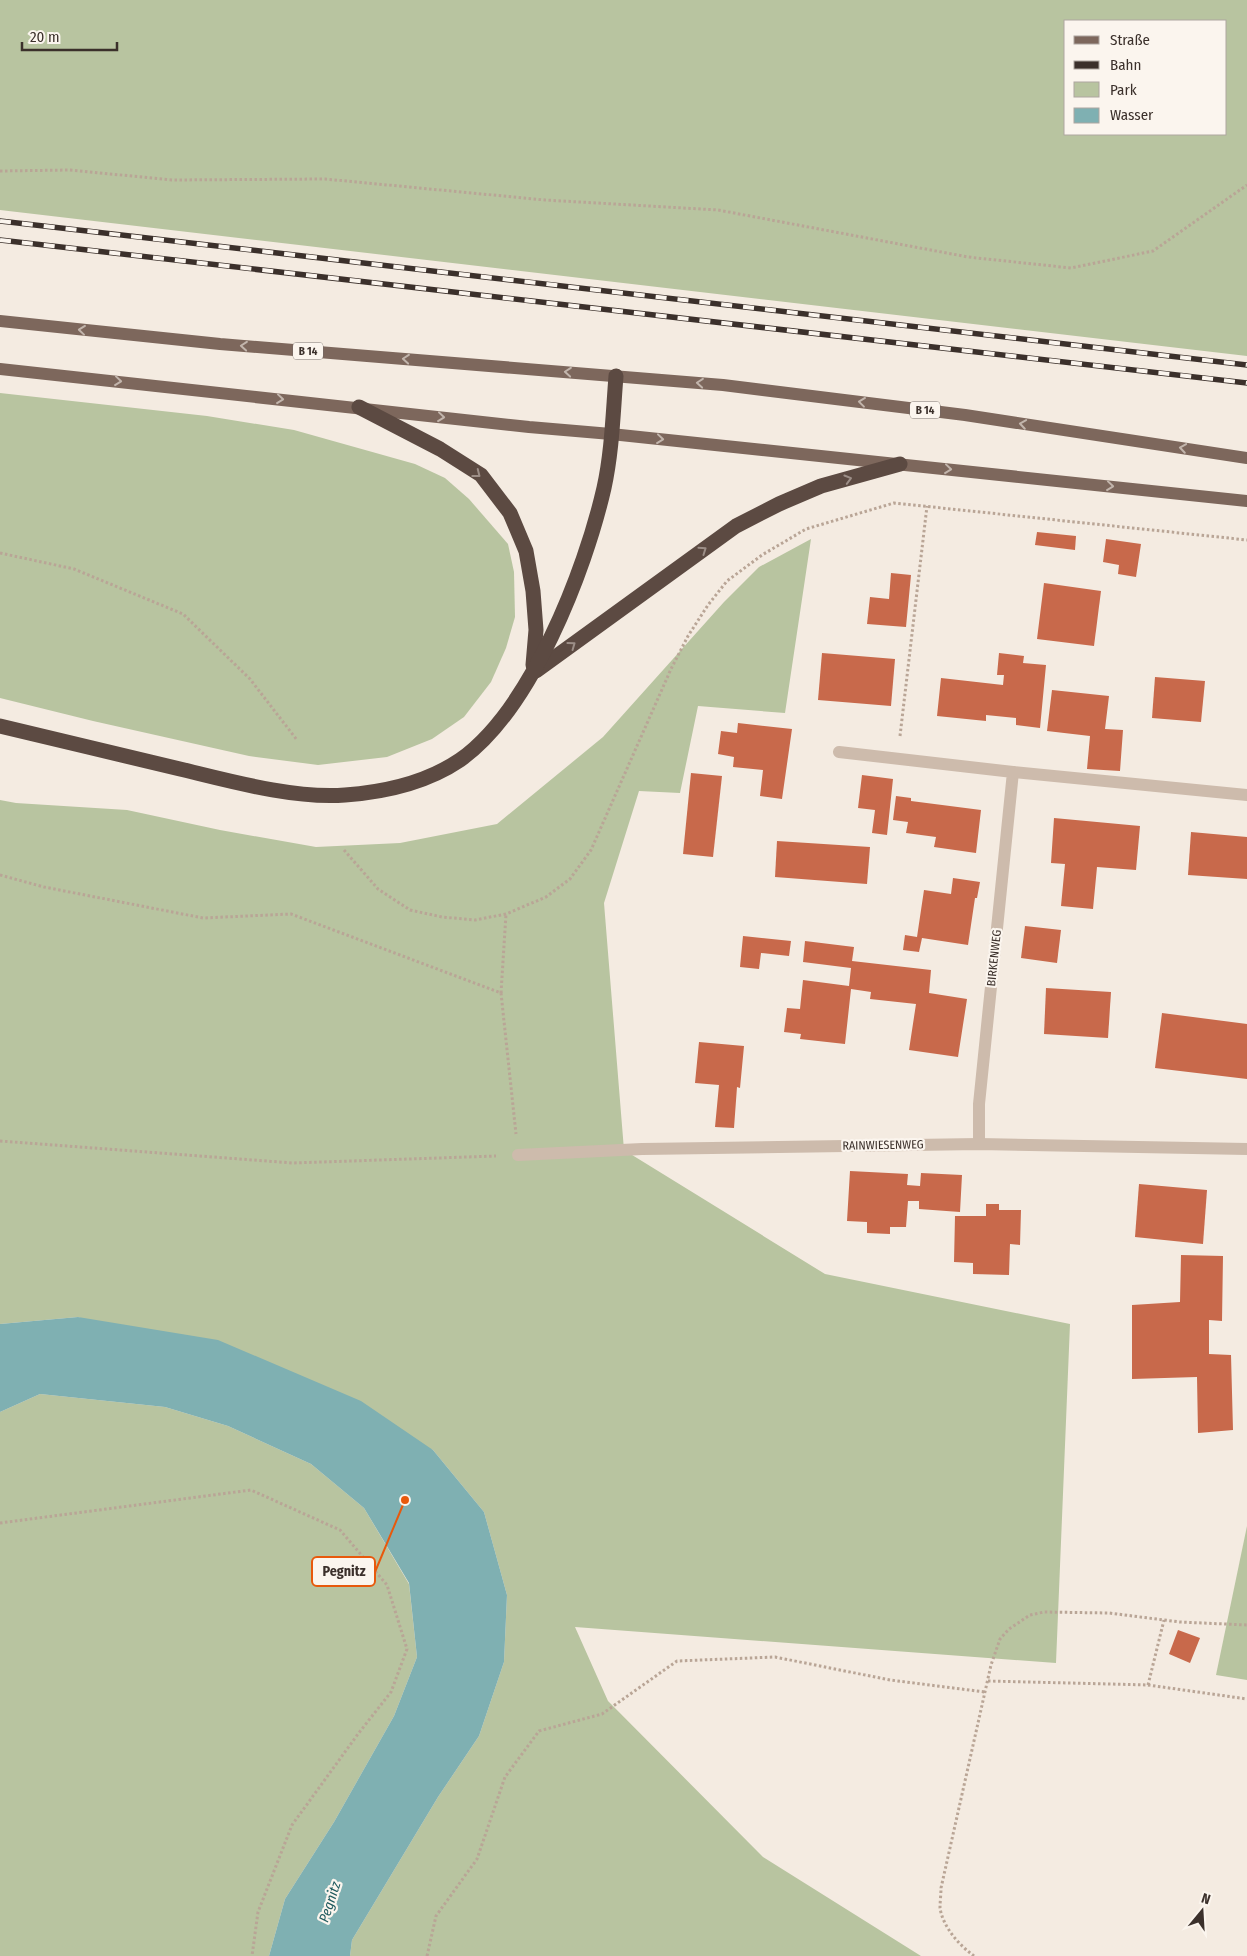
<svg xmlns="http://www.w3.org/2000/svg" width="1247" height="1956" font-family="'Fira Sans Condensed',sans-serif">
<rect width="100%" height="100%" fill="#f4ebe1"/>
<g fill="#b8c4a0" fill-rule="evenodd">
<path d="M0 0H1247V356L0 210ZM1066 21H1226V134H1066Z"/>
<path d="M0 393 207 416 294 430 415 464 445 478 469 499 508 544 514 572 515 617 506 648 491 682 464 717 432 739 387 757 318 765 249 756 93 721 0 698Z"/>
<path d="M811 539 785 713 698 706 680 793 639 791 604 903 624 1150 825 1274 1070 1324 1056 1663 575 1627 608 1701 763 1857 921 1956H350L352 1940 438 1797 479 1736 504 1662 507 1595 484 1512 433 1450 78 1317 0 1324V800L16 803 127 810 220 830 316 847 400 843 497 824 603 737 724 602 759 567Z"/>
<path d="M40 1394 165 1407 228 1426 311 1464 364 1508 409 1584 417 1657 394 1716 334 1822 285 1899 269 1956H0V1412Z"/>
<path d="M1247 1526V1680L1216 1675Z"/>
</g>
<path fill="#7fb0b2" d="M78 1317 218 1340 361 1401 433 1450 484 1512 507 1595 504 1662 479 1736 438 1797 352 1940 350 1956H269L285 1899 334 1822 394 1716 417 1657 409 1583 364 1508 311 1464 228 1426 165 1407 40 1394 0 1412V1324Z"/>
<g fill="#c8694b">
<path d="M1037 532 1076 536 1075 550 1035 545Z"/>
<path d="M1106 539 1141 544 1136 577 1118 574 1119 565 1103 562Z"/>
<path d="M891 573 911 575 906 627 867 624 870 597 889 599Z"/>
<path d="M1044 583 1101 591 1094 646 1037 639Z"/>
<path d="M822 653 895 659 891 706 818 700Z"/>
<path d="M999 653 1024 656 1023 663 1046 665 1040 728 1016 725V718L986 715V721L937 716 941 678 1003 685 1004 675H997Z"/>
<path d="M1155 677 1205 681 1201 722 1152 718Z"/>
<path d="M1052 690 1109 696 1105 729 1123 730 1120 771 1087 769 1090 736 1047 731Z"/>
<path d="M738 723 792 729 782 799 760 796 763 770 733 767 734 757 718 754 721 731 737 733Z"/>
<path d="M691 773 722 776 713 857 683 854Z"/>
<path d="M862 775 893 779 887 835 872 833 875 810 858 808Z"/>
<path d="M896 796 911 798V801L981 810 976 853 934 847 936 837 906 833 908 822 893 820Z"/>
<path d="M1054 818 1140 826 1136 870 1097 867 1093 909 1061 906 1065 864 1051 863Z"/>
<path d="M1191 832 1247 837V879L1188 875Z"/>
<path d="M777 841 870 847 867 884 775 877Z"/>
<path d="M953 878 980 882 977 898H975L968 945 922 938 919 952 903 950 905 935 917 937 924 890 951 894Z"/>
<path d="M1025 926 1061 930 1057 963 1021 958Z"/>
<path d="M743 936 791 941 789 956 761 953 759 969 740 967Z"/>
<path d="M805 941 854 947 852 961 931 970 929 993 967 999 958 1057 909 1050 916 1004 870 999 871 992 851 989 845 1044 800 1039 801 1034 784 1032 787 1008 800 1009 803 980 849 986 851 968 803 962Z"/>
<path d="M1046 988 1111 992 1108 1038 1044 1034Z"/>
<path d="M1162 1013 1247 1024V1079L1155 1068Z"/>
<path d="M699 1042 744 1046 740 1088 737 1087 734 1128 715 1127 719 1085 695 1083Z"/>
<path d="M850 1171 908 1174 907 1185 920 1186 921 1173 962 1175 960 1212 919 1209V1201H908L906 1227H890V1234L867 1233V1222L847 1221Z"/>
<path d="M1139 1184 1207 1190 1203 1244 1135 1237Z"/>
<path d="M986 1204H999V1210H1021L1020 1245 1010 1244 1009 1275 973 1274V1263L954 1262 955 1216H986Z"/>
<path d="M1181 1255 1223 1256 1222 1321 1209 1320V1354L1231 1355 1233 1430 1198 1433 1197 1377 1132 1379V1305L1180 1302Z"/>
<path d="M1178 1630 1200 1638 1190 1663 1169 1654Z"/>
</g>
<g fill="none" stroke-linecap="round" stroke-linejoin="round">
<g stroke="#b9a596" stroke-width="3" stroke-dasharray="2.5 2.5" stroke-linecap="butt">
<path d="M0 171 70 170 172 180 325 179 545 200 718 210 968 257 1071 268 1153 251 1247 185"/>
<path d="M0 553 74 569 183 614 250 679 297 740"/>
<path d="M900 736 927 506"/>
<path d="M344 850 378 889 410 910 442 917 475 920 506 914 546 897 570 879 591 850 671 669 688 636 708 605 727 581 762 555 806 529 894 503 1247 540"/>
<path d="M0 875 44 887 203 918 291 914 501 993 516 1134"/>
<path d="M501 993 506 914"/>
<path d="M0 1141 293 1163 496 1156"/>
<path d="M0 1523 251 1490 340 1530 387 1585 407 1649 391 1692 358 1734 292 1825 258 1912 252 1956"/>
<path d="M988 1681 1148 1685 1164 1620"/>
<path d="M1148 1685 1247 1699"/>
<path d="M427 1956 436 1916 477 1859 505 1777 539 1731 602 1714 677 1661 775 1657 890 1680 985 1692"/>
<path d="M974 1956C959 1945 943 1927 940 1908 940 1902 941 1894 941 1888L991 1665 1000 1639 1009 1629 1030 1615 1044 1612 1109 1613 1180 1622 1247 1625"/>
</g>
<g stroke="#cdbbac" stroke-width="12">
<path d="M839 752 1013 772 979 1104V1144"/>
<path d="M1013 772 1247 795"/>
<path d="M518 1155 642 1149 979 1144 1247 1149"/>
</g>
<g stroke="#7d675c" stroke-width="12">
<path d="M0 321 220 344 723 385 965 415 1247 458"/>
<path d="M0 369 529 427 611 434 1247 501"/>
</g>
<g stroke="#5c4a42" stroke-width="15">
<path d="M359 407 440 449 481 475 510 513 526 551 533 591 536 630 533 665"/>
<path d="M536 671 736 526 779 504 821 486 900 464"/>
<path d="M0 726C60 740 120 755 180 769 230 781 294 799 345 795 386 792 426 783 460 760 531 710 585 571 604 488 612 452 613 413 616 376"/>
</g>
<defs>
<g id="rail">
<path d="M0 221 1247 365"/>
<path d="M0 240 1247 383"/>
</g>
</defs>
<use href="#rail" stroke="#3b302b" stroke-width="5.5"/>
<use href="#rail" stroke="#fbf5ee" stroke-width="4" stroke-dasharray="11" stroke-linecap="butt"/>
</g>
<defs><path id="oneway-chevron" d="M-2-3.5L2.5 0L-2 3.5" fill="none" stroke-width="1.6" stroke-linecap="round" stroke-linejoin="round" transform="scale(1.25)"/></defs>
<g stroke="#c2b5ac">
<use href="#oneway-chevron" transform="translate(82 330) rotate(-174)"/>
<use href="#oneway-chevron" transform="translate(244 346) rotate(-175)"/>
<use href="#oneway-chevron" transform="translate(406 359) rotate(-175)"/>
<use href="#oneway-chevron" transform="translate(568 372) rotate(-175)"/>
<use href="#oneway-chevron" transform="translate(118 381) rotate(6)"/>
<use href="#oneway-chevron" transform="translate(700 383) rotate(-175)"/>
<use href="#oneway-chevron" transform="translate(280 399) rotate(6)"/>
<use href="#oneway-chevron" transform="translate(862 402) rotate(-173)"/>
<use href="#oneway-chevron" transform="translate(441 417) rotate(6)"/>
<use href="#oneway-chevron" transform="translate(1023 424) rotate(-171)"/>
<use href="#oneway-chevron" transform="translate(660 439) rotate(6)"/>
<use href="#oneway-chevron" transform="translate(1183 448) rotate(-171)"/>
<use href="#oneway-chevron" transform="translate(948 469) rotate(6)"/>
<use href="#oneway-chevron" transform="translate(1110 486) rotate(6)"/>
</g>
<g stroke="#9c8e87">
<use href="#oneway-chevron" transform="translate(477 474) rotate(38)"/>
<use href="#oneway-chevron" transform="translate(848 479) rotate(-16)"/>
<use href="#oneway-chevron" transform="translate(703 550) rotate(-35)"/>
<use href="#oneway-chevron" transform="translate(572 645) rotate(-36)"/>
</g>
<g text-anchor="middle" dominant-baseline="central" stroke-width="4.5" stroke-linejoin="round" paint-order="stroke">
<g fill="#fbf5ee" stroke="#756b66" stroke-width="1">
<rect x="293" y="342.5" width="30" height="17" rx="4"/>
<rect x="910" y="401.5" width="30" height="17" rx="4"/>
</g>
<g font-size="11" font-weight="bold" fill="#3b302b">
<text x="308" y="351">B 14</text>
<text x="925" y="410">B 14</text>
</g>
<g font-size="12" fill="#3b302b" stroke="#fbf5ee">
<text transform="translate(994 958) rotate(-84)">BIRKENWEG</text>
<text transform="translate(883 1145) rotate(-1)">RAINWIESENWEG</text>
</g>
<g font-size="14" font-style="italic" fill="#1f5a5e" stroke="#fbf5ee">
<text transform="translate(330 1902) rotate(-72)">Pegnitz</text>
</g>
</g>
<path fill="none" stroke="#e8590c" stroke-width="2" d="M405 1500L375 1572"/>
<circle fill="#e8590c" stroke="#fbf5ee" stroke-width="2" cx="405" cy="1500" r="5"/>
<rect fill="#fbf5ee" stroke="#e8590c" stroke-width="2" x="312" y="1557" width="63" height="29" rx="5"/>
<g font-size="14" text-anchor="middle" font-weight="bold" fill="#3b302b">
<text x="344" y="1576">Pegnitz</text>
</g>
<rect x="1064" y="20" width="162" height="115" fill="#fbf5ee" stroke="#aea6a0"/>
<rect x="1074" y="36" width="25" height="8" fill="#7d675c" stroke="#aea6a0"/>
<text x="1110" y="45" font-size="15" fill="#3b302b">Straße</text>
<rect x="1074" y="61" width="25" height="8" fill="#3b302b" stroke="#aea6a0"/>
<text x="1110" y="70" font-size="15" fill="#3b302b">Bahn</text>
<rect x="1074" y="82" width="25" height="15" fill="#b8c4a0" stroke="#aea6a0"/>
<text x="1110" y="95" font-size="15" fill="#3b302b">Park</text>
<rect x="1074" y="108" width="25" height="15" fill="#7fb0b2" stroke="#aea6a0"/>
<text x="1110" y="120" font-size="15" fill="#3b302b">Wasser</text>
<g transform="translate(1202 1911) rotate(18)" stroke="#fbf5ee" stroke-width="4" paint-order="stroke">
<path d="M0-4L9 19L0 12L-9 19Z" fill="#3b302b"/>
<text y="-8" font-size="14" font-weight="bold" text-anchor="middle" fill="#3b302b">N</text>
</g>
<path d="M22 42v8h95v-8" fill="none" stroke="#3b302b" stroke-width="2.5"/>
<text x="30" y="42" font-size="15" fill="#3b302b" stroke="#fbf5ee" stroke-width="4" paint-order="stroke">20 m</text>
</svg>
